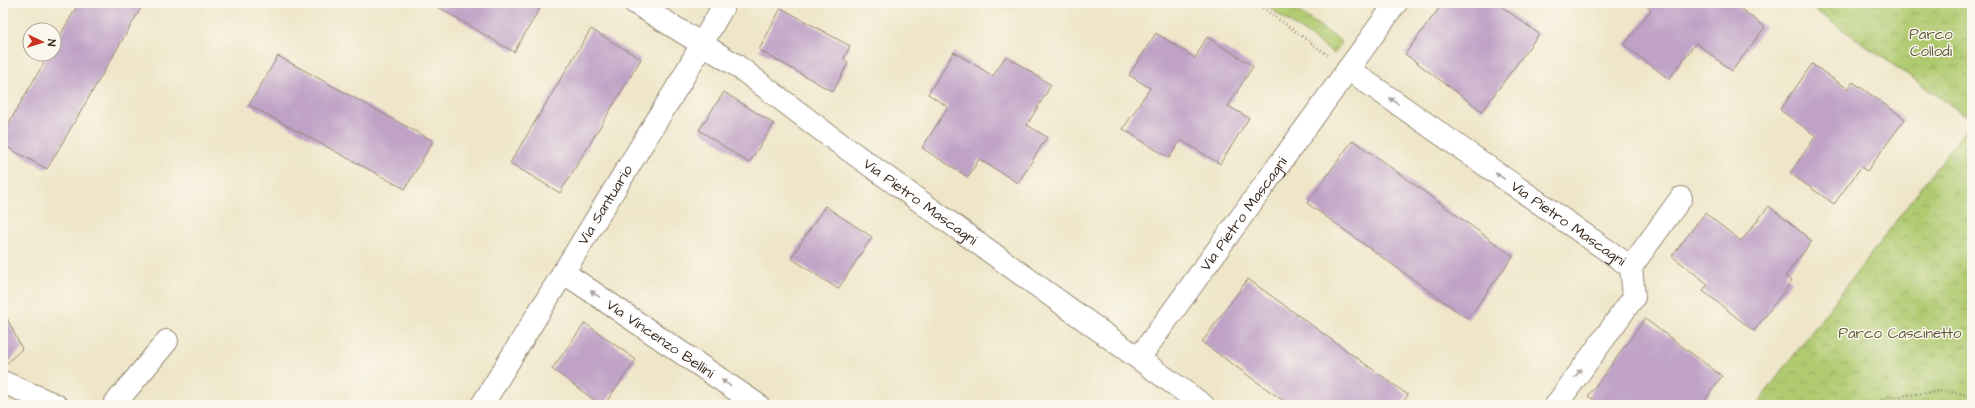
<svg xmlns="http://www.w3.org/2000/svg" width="1975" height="408" font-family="'Architects Daughter',sans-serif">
<defs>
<pattern id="park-crowns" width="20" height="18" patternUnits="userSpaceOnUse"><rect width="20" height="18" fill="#b0ca70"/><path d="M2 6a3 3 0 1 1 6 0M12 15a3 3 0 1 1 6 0" fill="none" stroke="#90a45b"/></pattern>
</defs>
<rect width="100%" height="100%" fill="#fbf7ec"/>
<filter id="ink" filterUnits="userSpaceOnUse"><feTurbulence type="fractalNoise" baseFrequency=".025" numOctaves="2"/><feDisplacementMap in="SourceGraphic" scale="8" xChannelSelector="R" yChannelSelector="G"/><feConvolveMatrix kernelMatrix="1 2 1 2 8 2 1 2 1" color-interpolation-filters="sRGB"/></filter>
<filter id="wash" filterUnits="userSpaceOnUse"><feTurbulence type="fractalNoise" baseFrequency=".012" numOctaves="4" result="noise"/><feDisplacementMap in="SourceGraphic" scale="16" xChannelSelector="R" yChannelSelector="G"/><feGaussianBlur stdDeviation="0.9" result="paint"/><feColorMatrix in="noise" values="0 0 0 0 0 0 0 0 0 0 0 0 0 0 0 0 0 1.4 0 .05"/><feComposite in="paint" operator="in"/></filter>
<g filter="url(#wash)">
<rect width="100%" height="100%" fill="#efe6c9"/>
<g fill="url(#park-crowns)" stroke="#767a47">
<path d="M1263 3H1287L1342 42 1334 54Z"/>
<path d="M1805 3H1972V120Z"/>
<path d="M1972 121V405H1756Z"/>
</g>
<g id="blocks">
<g fill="#bfa2c6">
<path d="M79 3H144L47 169 3 145V133L49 54H54V46Z"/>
<path d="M431 3H543L514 52Z"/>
<path d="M1443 3H1497L1539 34 1482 111 1405 54Z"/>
<path d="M1645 3H1733L1765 27 1732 71 1696 43 1669 79 1624 45 1651 10 1644 4Z"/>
<path d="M781 8 850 46 844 58 848 63 833 92 759 50Z"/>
<path d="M591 29 641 59 560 193 510 163Z"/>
<path d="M1156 33 1195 58 1207 37 1253 66 1228 106 1249 118 1220 164 1181 140 1169 158 1123 129 1150 88 1129 75Z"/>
<path d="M954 52 993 76 1006 56 1051 85 1027 125 1047 137 1018 183 979 159 968 177 922 148 948 107 928 94Z"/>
<path d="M278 56 433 141 405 189 249 105Z"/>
<path d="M1812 64 1848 89 1853 82 1905 119 1867 171 1861 167 1834 204 1790 173 1816 136 1780 110Z"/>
<path d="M724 92 774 124 749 163 699 130Z"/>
<path d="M1353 140 1513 256 1468 319 1307 203Z"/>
<path d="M825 206 872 237 838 289 791 258Z"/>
<path d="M1769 206 1812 241 1785 276 1792 281 1754 331 1703 291 1708 284 1672 256 1705 213 1741 241Z"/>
<path d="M1248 279 1408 395 1401 405H1289L1202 342Z"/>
<path d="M3 310 22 349 3 367Z"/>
<path d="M1645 319 1722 376 1701 405H1601L1588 396Z"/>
<path d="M585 323 636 360 604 405H601L552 369Z"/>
</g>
</g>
</g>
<g filter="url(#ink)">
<use href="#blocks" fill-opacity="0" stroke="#958874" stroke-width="1"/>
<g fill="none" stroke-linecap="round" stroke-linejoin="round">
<defs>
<g id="minor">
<path id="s1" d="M635 3 736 65 828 135 1203 405"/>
<path id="s2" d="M1348 69 1631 267 1634 297 1556 405"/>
<path d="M1631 267 1681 198"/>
<path id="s3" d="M563 272 758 405"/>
<path id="s4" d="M1139 358 1396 3"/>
<path d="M3 382 56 405"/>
<path d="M114 405 167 341"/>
<path id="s5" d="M482 405 681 81 725 3"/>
</g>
</defs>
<use href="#minor" stroke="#958874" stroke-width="24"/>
<g stroke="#958874" stroke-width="2.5" stroke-dasharray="1 3" stroke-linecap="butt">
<path d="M601 3 610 8"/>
<path d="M1256 3 1328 55"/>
<path d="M1870 405 1889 397 1944 391 1972 396"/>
</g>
<use href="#minor" stroke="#fff" stroke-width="22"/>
</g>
<defs><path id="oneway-solid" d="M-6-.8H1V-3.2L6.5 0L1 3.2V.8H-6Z"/></defs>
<g fill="#a79f9a">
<use href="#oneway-solid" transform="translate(1394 101) rotate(-145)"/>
<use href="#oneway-solid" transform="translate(1500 176) rotate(-145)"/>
<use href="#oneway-solid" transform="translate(595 294) rotate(-146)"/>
<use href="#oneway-solid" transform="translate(1578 373) rotate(-54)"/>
<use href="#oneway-solid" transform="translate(726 383) rotate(-145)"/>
</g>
</g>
<g text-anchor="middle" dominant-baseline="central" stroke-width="3" stroke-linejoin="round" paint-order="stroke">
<g font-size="15" fill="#5e5a37" stroke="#fbf7ec">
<text x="1931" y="34">Parco<tspan x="1931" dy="17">Collodi</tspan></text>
<text x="1900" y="333">Parco Cascinetto</text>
</g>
<g font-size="15" fill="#3b2a1e" stroke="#fbf7ec">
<text stroke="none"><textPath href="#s1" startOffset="348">Via Pietro Mascagni</textPath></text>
<text stroke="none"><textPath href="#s5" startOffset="235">Via Santuario</textPath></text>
<text stroke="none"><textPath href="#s4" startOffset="178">Via Pietro Mascagni</textPath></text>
<text stroke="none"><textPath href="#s2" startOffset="269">Via Pietro Mascagni</textPath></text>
<text stroke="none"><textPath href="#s3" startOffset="118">Via Vincenzo Bellini</textPath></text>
</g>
</g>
<rect width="1975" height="408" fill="none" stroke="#fbf7ec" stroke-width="16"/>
<g transform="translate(42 42) rotate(94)"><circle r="19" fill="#fbf7ec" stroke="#aea59a"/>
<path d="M0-3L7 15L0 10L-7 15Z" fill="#c8321e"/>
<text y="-6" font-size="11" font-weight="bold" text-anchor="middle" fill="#3b2a1e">N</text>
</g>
</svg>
